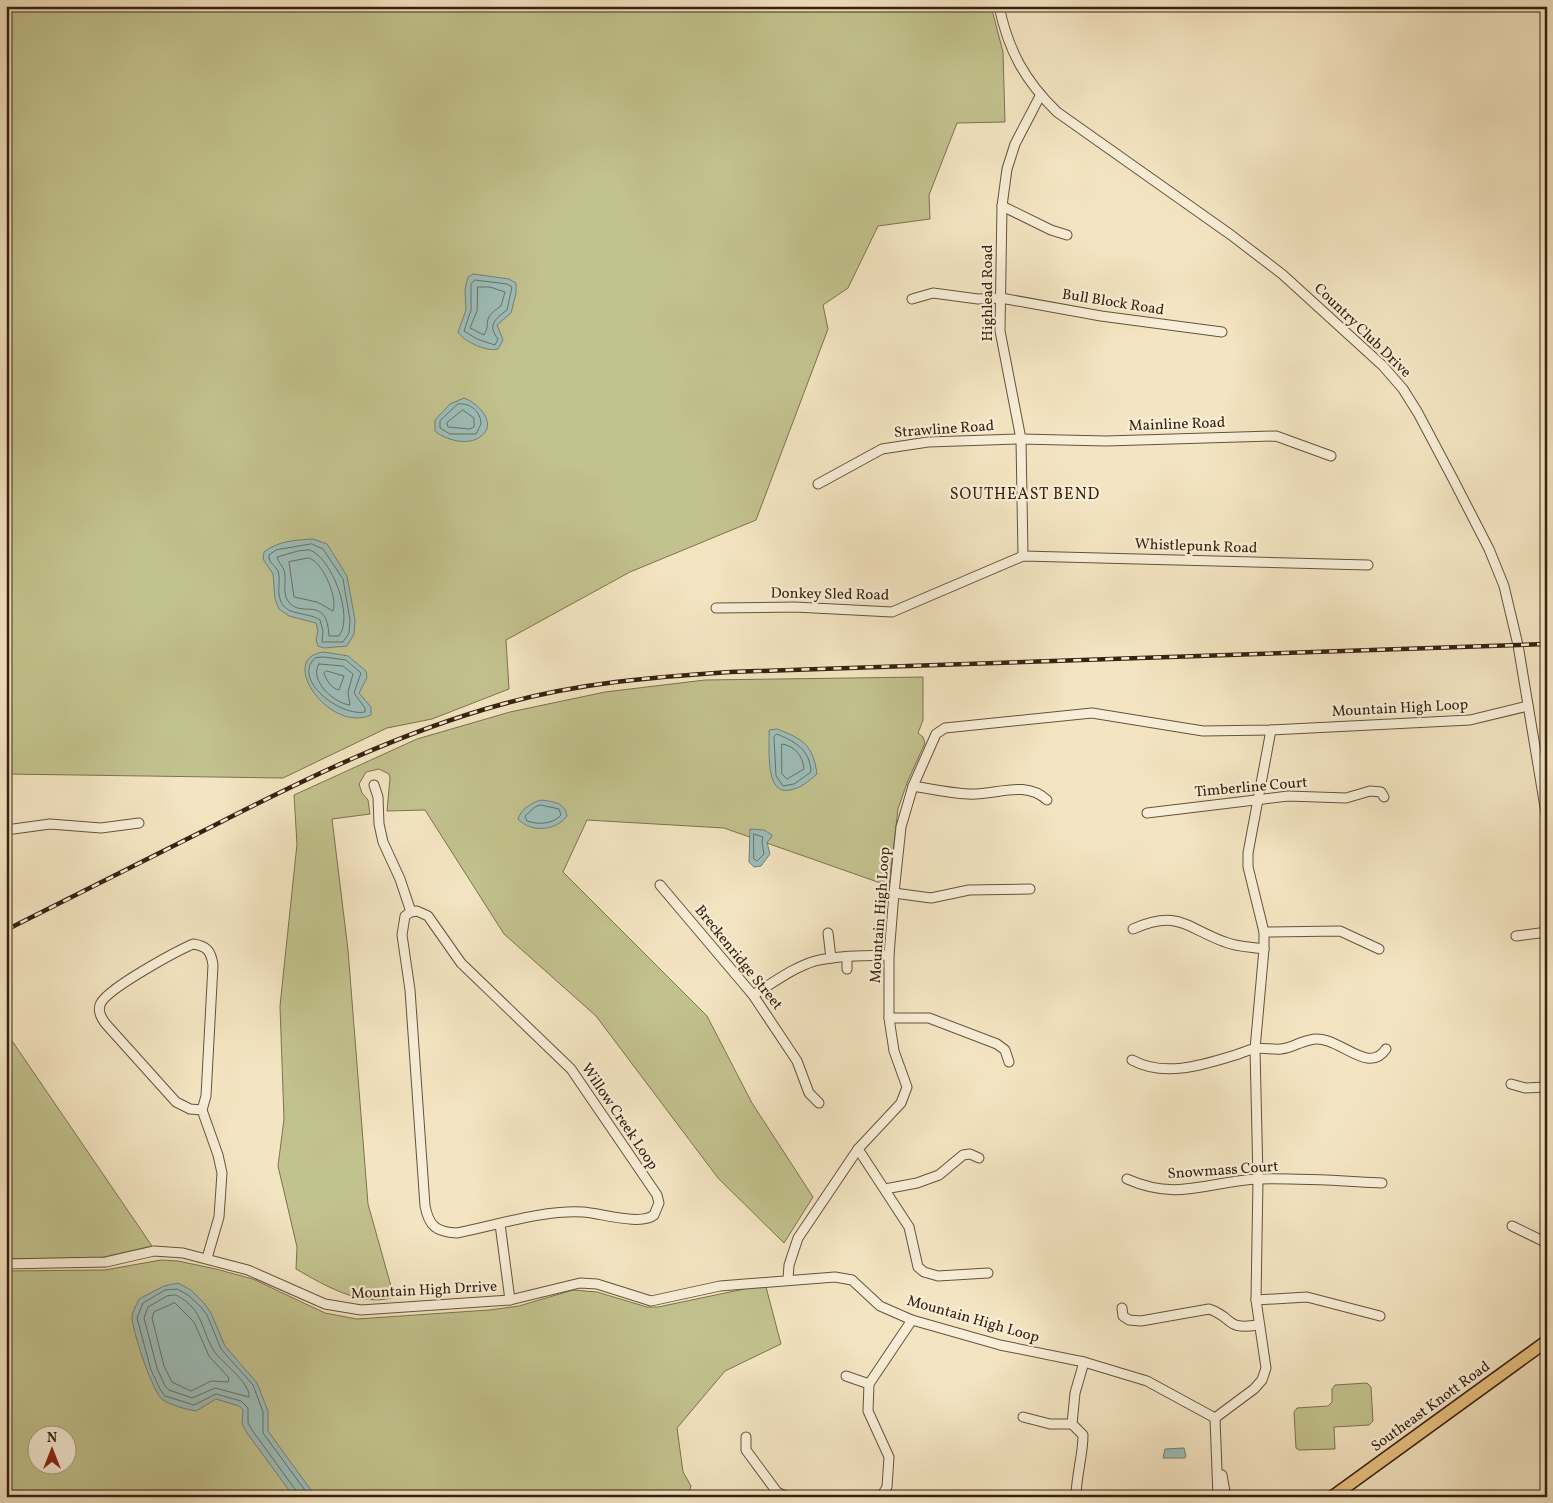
<svg xmlns="http://www.w3.org/2000/svg" width="1553" height="1503" font-family="Vollkorn,serif">
<rect width="100%" height="100%" fill="#f4e5c2"/>
<filter id="stains"><feTurbulence type="fractalNoise" baseFrequency=".004" numOctaves="4"/><feColorMatrix values="0 0 0 0 .2 0 0 0 0 .09 0 0 0 0 .02 0 0 0 .5 -.17"/></filter>
<radialGradient id="worn" r=".72"><stop offset=".6" stop-color="#630" stop-opacity="0"/><stop offset="1" stop-color="#630" stop-opacity=".3"/></radialGradient>
<g fill="#c2c28e" stroke="#7c724e" fill-rule="evenodd">
<path d="M6 6H991L1003 52 1005 122 957 123 929 195 930 219 878 226 848 288 823 305 828 329 756 520 630 572 506 640 509 689 432 719 387 728 283 778 6 774Z"/>
<path d="M923 677V720L918 733 923 737 925 743 907 783 898 809 889 886 724 828 587 820 563 872 707 1016 752 1103 813 1197 784 1243 718 1178 596 1016 504 934 425 810 387 811 390 778 389 774 379 769 366 772 359 784 362 793 368 800 370 814 332 819 348 950 368 1204 394 1297C362 1308 324 1285 296 1269L297 1247 278 1166 284 1119 280 1006 297 844 294 795 417 739 510 712 605 692 705 680Z"/>
<path d="M6 1032 152 1246 95 1259H6Z"/>
<path d="M161 1260 178 1261 216 1269 253 1279 325 1313 357 1319 489 1310 519 1306 573 1290 597 1292 647 1307H658L749 1288 766 1287 781 1344 725 1371 677 1428 683 1472 691 1486 688 1497H6V1271L105 1270ZM38 1436H68V1466H38Z"/>
<path d="M1367 1383 1371 1387 1373 1421 1369 1425 1334 1427 1335 1449 1299 1450 1296 1448 1294 1412 1297 1408 1328 1406 1332 1402V1389L1335 1385Z"/>
</g>
<g fill="#9dbeba" stroke="#747f76">
<path d="M473 274 509 279 516 283V293L511 313 497 325 503 340 498 349C487 352 464 342 458 332L466 310 465 289 468 277Z"/>
<path d="M464 398C478 403 499 424 480 437 468 446 445 440 435 431V420L450 404Z"/>
<path d="M313 539 327 544 347 576 355 620 354 634 347 646 324 648 318 646 316 640 318 631 316 623 289 616 279 609 275 599 273 574 263 559 264 552C278 541 295 540 313 539Z"/>
<path d="M324 652 348 656 366 671 367 678 359 693 371 707V715C329 734 276 657 324 652Z"/>
<path d="M777 729C803 739 813 745 817 774 809 781 801 788 790 790 764 796 770 747 769 730Z"/>
<path d="M542 800C553 802 565 802 567 816 556 831 531 833 518 819 521 809 532 802 542 800Z"/>
<path d="M750 829 764 830 772 835 771 838 767 842 770 854 761 866 754 867 749 862Z"/>
<path d="M178 1283 191 1290 204 1303 211 1313 225 1346 257 1383 268 1411V1431L316 1497H294L247 1433 242 1424 243 1410 239 1406 216 1399 196 1411C185 1409 173 1406 163 1400 153 1394 132 1330 132 1317 132 1312 137 1304 139 1299L164 1286Z"/>
<path d="M1184 1448 1186 1456 1185 1458H1163L1165 1449Z"/>
</g>
<g fill="none" stroke-linecap="round" stroke-linejoin="round">
<g stroke="#6a7064" stroke-width="1">
<path d="M475 280 507 284 512 287 507 310C495 319 487 325 498 339L495 345 477 339 464 331 471 310V284Z"/>
<path d="M478 287H490L505 292 501 306C480 320 492 322 484 335L470 328 477 311Z"/>
<path d="M458 404C470 402 481 412 481 424L476 434H450L440 428V421Z"/>
<path d="M463 410 474 418V427L470 429 448 427 447 423Z"/>
<path d="M312 544 323 549 343 579 350 620 349 633 343 642H322L323 631 320 620C307 611 285 617 280 599 277 590 281 580 278 571 275 565 268 563 269 555L276 550Z"/>
<path d="M310 550C332 558 354 617 339 636H329C327 593 301 620 288 601 282 593 287 579 284 570 282 565 278 562 277 557L298 551Z"/>
<path d="M309 558C323 562 338 598 333 611L317 602 294 597 289 562Z"/>
<path d="M324 657 346 660 361 673 354 693 365 708V712C341 717 291 680 315 658Z"/>
<path d="M319 664 343 666 353 674 348 692 350 705C335 704 308 680 319 664Z"/>
<path d="M327 671 344 676 339 690C332 689 326 680 324 673Z"/>
<path d="M777 734C796 742 810 750 811 772L794 784 783 786 776 776 774 737Z"/>
<path d="M782 744C795 746 803 756 804 769L787 779 782 774Z"/>
<path d="M541 805 559 809 561 815C554 824 538 825 527 821L525 816 535 807Z"/>
<path d="M754 834 763 837 762 842 764 854 757 861 754 859Z"/>
<path d="M176 1295C207 1311 200 1334 217 1355 225 1364 251 1385 249 1397L215 1388 192 1398 169 1390 165 1386 157 1368 144 1318 148 1307 167 1296Z"/>
<path d="M175 1303 194 1322 209 1356 229 1378 228 1382 211 1381 191 1391 172 1382 164 1366 152 1318 154 1312Z"/>
<path d="M298 1497 297 1492 252 1430 248 1423V1408L241 1401 216 1394 194 1405 165 1396 160 1389 151 1370 137 1318 143 1303 165 1290 177 1289 188 1295 201 1307 207 1315 221 1349 253 1385 263 1412V1433L310 1497"/>
</g>
<defs>
<g id="minor">
<path d="M999 6C1008 50 1025 81 1057 112L1231 235 1282 274 1383 366 1403 389 1418 413 1453 479 1489 549 1504 586 1518 645 1547 819"/>
<path d="M1002 206 1051 230 1067 235"/>
<path d="M912 299 933 293 978 299 1001 298 1101 316 1222 332"/>
<path d="M818 484 882 449 928 442 1021 439 1106 441 1276 436 1331 456"/>
<path d="M1023 556 1021 439 1000 331 1002 206 1007 169 1015 144 1040 96"/>
<path d="M716 608 795 607 892 612 1023 556 1368 565"/>
<path d="M374 785 378 797 379 824 383 842 400 879 411 912 405 916 402 935 410 990 425 1206C429 1226 436 1232 457 1233 498 1225 541 1210 583 1212 600 1213 641 1226 654 1215L659 1203 657 1195 571 1069 461 963 428 916 417 911 411 912"/>
<path d="M913 786C931 789 949 793 968 794 995 796 1024 779 1047 800"/>
<path d="M1147 813 1288 796 1346 798 1370 791 1381 792 1384 797"/>
<path d="M6 830 50 824 101 828 139 823"/>
<path d="M660 885 753 995 797 1061 809 1093 819 1103"/>
<path d="M894 893 931 898 969 890 1030 889"/>
<path d="M1133 929C1179 909 1186 928 1225 942 1237 947 1252 947 1264 949"/>
<path d="M1264 932 1340 931 1379 949"/>
<path d="M828 933 831 958"/>
<path d="M1516 936 1547 932"/>
<path d="M847 969V957"/>
<path d="M753 995C773 983 792 968 815 961 839 955 864 956 889 955"/>
<path d="M889 1018H929L997 1044 1005 1050 1009 1062"/>
<path d="M1132 1060C1163 1077 1200 1066 1232 1056 1240 1054 1247 1050 1254 1049 1263 1047 1272 1050 1281 1049 1292 1048 1299 1042 1310 1040 1337 1032 1367 1077 1386 1049"/>
<path d="M1511 1084 1525 1088 1547 1087"/>
<path d="M202 1110 190 1109 176 1102 105 1023C101 1017 98 1012 100 1005 104 990 177 951 193 944 207 946 211 951 213 965L206 1096 202 1110 218 1155 222 1173 219 1217 207 1258"/>
<path d="M858 1149 909 1227 918 1267 924 1272 938 1276 988 1273"/>
<path d="M1127 1179C1179 1202 1208 1181 1259 1179 1300 1178 1341 1181 1382 1183"/>
<path d="M885 1189 917 1183 939 1175 963 1155 970 1154 979 1158"/>
<path d="M500 1224 510 1300"/>
<path d="M1512 1226 1547 1243"/>
<path d="M6 1264 106 1262 154 1251 183 1253 248 1270 325 1304 361 1310 510 1300 580 1283 597 1284 651 1301 720 1286 835 1277 852 1280 880 1306 912 1320 1000 1345 1084 1362 1147 1381 1215 1418"/>
<path d="M788 1279 789 1265 798 1238 858 1149 901 1103 907 1087 894 1051 889 1018V955L894 893 901 827 913 786 936 734 945 728 1092 713 1203 731 1271 730 1470 720 1528 706"/>
<path d="M1256 1300 1307 1297 1380 1316"/>
<path d="M1122 1308 1123 1316 1129 1320 1141 1321 1209 1309C1235 1318 1224 1330 1258 1325"/>
<path d="M846 1376 869 1384"/>
<path d="M1023 1417 1050 1424H1072"/>
<path d="M1215 1418 1254 1389 1262 1380 1266 1368 1256 1300 1258 1179 1255 1049 1264 949V932L1248 867V853L1271 730"/>
<path d="M1215 1418 1218 1497"/>
<path d="M746 1437V1450L777 1492 787 1497"/>
<path d="M1222 1475 1226 1497"/>
<path d="M881 1497 887 1487 889 1457 868 1411 869 1384 912 1320"/>
<path d="M1076 1497C1076 1476 1083 1456 1083 1435L1072 1424 1075 1393 1084 1362"/>
</g>
<path id="major" d="M1332 1497 1547 1341"/>
</defs>
<use href="#minor" stroke="#66523c" stroke-width="11"/>
<use href="#major" stroke="#36210f" stroke-width="14"/>
<use href="#minor" stroke="#f8eed7" stroke-width="9"/>
<use href="#major" stroke="#eac281" stroke-width="11"/>
<defs>
<path id="rail" d="M6 930C76 895 146 860 215 825 309 777 401 732 503 704 577 683 654 677 730 672L1547 644"/>
</defs>
<use href="#rail" stroke="#36210f" stroke-width="4.5"/>
<use href="#rail" stroke="#f8eed7" stroke-width="2.5" stroke-dasharray="8" stroke-linecap="butt"/>
</g>
<g text-anchor="middle" dominant-baseline="central" stroke-width="4.5" stroke-linejoin="round" paint-order="stroke">
<g font-size="15" fill="#36210f" stroke="#f8eed7">
<text transform="translate(988 293) rotate(-90)">Highlead Road</text>
<text transform="translate(1113 303) rotate(9)">Bull Block Road</text>
<text transform="translate(1362 331) rotate(44)">Country Club Drive</text>
<text transform="translate(1177 425) rotate(-2)">Mainline Road</text>
<text transform="translate(944 430) rotate(-4)">Strawline Road</text>
<text transform="translate(1196 547) rotate(2)">Whistlepunk Road</text>
<text transform="translate(830 595) rotate(1)">Donkey Sled Road</text>
<text transform="translate(1400 709) rotate(-3)">Mountain High Loop</text>
<text transform="translate(1251 788) rotate(-5)">Timberline Court</text>
<text transform="translate(881 915) rotate(-86)">Mountain High Loop</text>
<text transform="translate(738 958) rotate(51)">Breckenridge Street</text>
<text transform="translate(619 1117) rotate(56)">Willow Creek Loop</text>
<text transform="translate(1223 1171) rotate(-4)">Snowmass Court</text>
<text transform="translate(424 1291) rotate(-3)">Mountain High Drrive</text>
<text transform="translate(973 1320) rotate(16)">Mountain High Loop</text>
<text transform="translate(1431 1407) rotate(-36)">Southeast Knott Road</text>
</g>
<g font-size="16" letter-spacing="1" fill="#36210f" stroke="#f8eed7">
<text x="1025" y="495">SOUTHEAST BEND</text>
</g>
</g>
<rect width="1553" height="1503" fill="none" stroke="#f4e5c2" stroke-width="25"/>
<rect x="8" y="8" width="1538" height="1488" fill="none" stroke="#36210f" stroke-width="2.5"/>
<rect x="12" y="12" width="1528" height="1478" fill="none" stroke="#36210f"/>
<g transform="translate(52 1450)"><circle r="24" fill="#f8eed7" stroke="#aa9c87"/>
<path d="M0-4L9 19L0 12L-9 19Z" fill="#8f2418"/>
<text y="-8" font-size="14" font-weight="bold" text-anchor="middle" fill="#36210f">N</text>
</g>
<rect width="100%" height="100%" filter="url(#stains)"/>
<rect width="100%" height="100%" fill="url(#worn)"/>
</svg>
